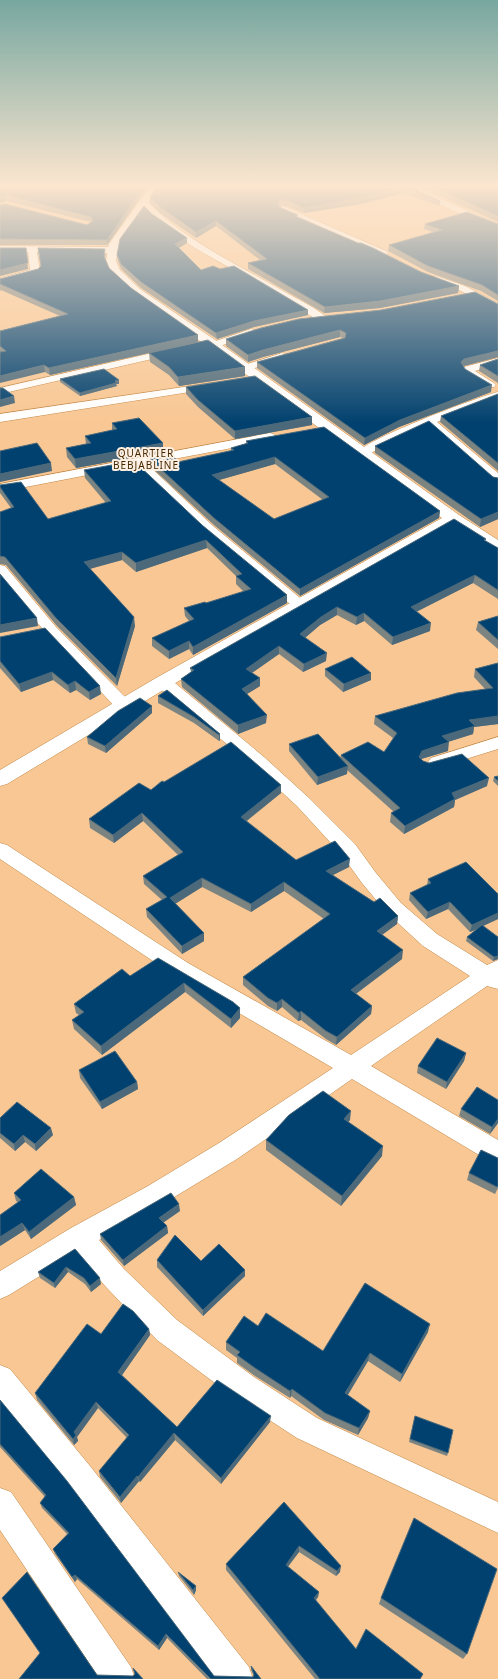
<svg xmlns="http://www.w3.org/2000/svg" width="498" height="1679" font-family="'Noto Sans',sans-serif">
<rect width="100%" height="100%" fill="#f8c794"/>
<g fill="none" stroke-linecap="round" stroke-linejoin="round">
<defs>
<g id="street">
<path d="M411 188H420L426 192 498 224V230L420 196Z"/>
<path d="M143 199 146 200C184 241 239 265 287 293 297 299 322 311 328 319L323 322 319 321C293 305 267 289 241 274 208 255 162 233 139 202Z"/>
<path d="M283 206 386 251 388 253 386 255H380L280 211 279 209 280 207Z"/>
<path d="M0 246 112 247 117 250 112 253 37 252 40 272 38 274 0 284V278L30 270 28 252H0Z"/>
<path d="M436 276 465 286 498 303V310L459 290 433 281 431 279Z"/>
<path d="M251 329 255 330 256 332 255 334 214 348 209 345 210 343Z"/>
<path d="M174 348 178 349 179 351 178 353 0 394V388Z"/>
<path d="M282 353 286 354 287 356 286 358 245 371 239 368 241 366Z"/>
<path d="M498 358V364L475 371 494 383 496 385 494 387H486L463 372 462 369 464 367Z"/>
<path d="M211 383 215 384 217 386 215 388 0 422V414Z"/>
<path d="M498 392V399L437 422 498 473V484L493 483 428 426 381 447 368 455H360L358 452C367 439 477 397 498 392Z"/>
<path d="M270 433 274 434 276 437 274 440 147 464 213 526 305 602 308 605 305 608 300 610 295 608 203 532 134 466 0 492V484Z"/>
<path d="M0 565 5 566 56 627 129 701 131 705 129 709 123 710 117 709 46 633 0 578Z"/>
<path d="M163 677 169 678 264 757 309 798 355 844 376 873 401 903 437 934 487 965 498 960V989L487 986 371 1066 498 1140V1164L489 1161 352 1079 237 1159 166 1202 99 1240 124 1269 177 1320 254 1377 317 1418 498 1502V1533L297 1438 234 1397 157 1340 106 1287 77 1253 9 1295 0 1299V1271L71 1228 148 1186 219 1143 333 1068 174 975 0 859V843L7 845 188 963 351 1055 470 976 423 946 387 913 362 883 341 854 297 806 252 765 157 686 155 682 157 678Z"/>
<path d="M498 737V749L437 768 431 766 428 762 431 758Z"/>
<path d="M0 1365 10 1369 90 1466 249 1667 253 1679H216L70 1486 0 1401Z"/>
<path d="M0 1488 11 1492 131 1667 135 1679H100L0 1530Z"/>
</g>
<path id="secondary" d="M149 188H159L119 244 116 261 120 270 140 289 218 342 459 515 498 540V552L492 550 453 525 170 686 7 784 0 786V770L156 678 442 518 210 348 132 293 111 273 106 261 109 244Z"/>
</defs>
<use href="#street" stroke="#c08745" stroke-width="1"/>
<use href="#secondary" stroke="#c08745" stroke-width="1"/>
<use href="#street" fill="#fff" fill-rule="evenodd"/>
<use href="#secondary" fill="#fff" fill-rule="evenodd"/>
</g>
<g fill="#7c8482" fill-rule="evenodd">
<path d="M0 188H147L107 245H0V205L87 225 91 222 6 201Z"/>
<path d="M157 188H416L420 192 440 201V206L403 193 361 204 304 213 286 206H279L298 217 421 272 459 286 458 293 380 308 324 313 248 269V263L260 260 216 226 196 238 160 213 150 203V197Z"/>
<path d="M423 188H498V222Z"/>
<path d="M152 214 187 238V243L179 248 201 270 308 315 254 327 217 339 141 288 121 269 118 261 117 255Z"/>
<path d="M425 224H498V301L481 291 428 272 388 251 389 245 433 232 424 229Z"/>
<path d="M106 254 105 258 109 268 131 288 198 342 50 375 45 372 0 352V331L60 316 1 290 0 291V279Z"/>
<path d="M498 304V357L463 366 465 369 491 392 399 427 364 445 257 368V362L343 338 340 337 263 357 248 362 226 346V339Z"/>
<path d="M149 353 245 376 179 386 169 375 150 362Z"/>
<path d="M498 359V383L479 371 480 365Z"/>
<path d="M60 379 119 380V384H116L117 386 80 396 60 382Z"/>
<path d="M186 387 312 425 235 439 198 407 186 394Z"/>
<path d="M498 394V471L440 422 441 416Z"/>
<path d="M112 423 163 452 76 468 67 457 66 448 86 444 85 436 112 430Z"/>
<path d="M246 441 440 511 439 518 300 596 214 525 150 466V459L178 462 231 451V448L246 444ZM275 464 323 500 274 519 219 480Z"/>
<path d="M375 446 493 477 498 478V519L480 527 375 453Z"/>
<path d="M84 470 202 525 287 603 193 655 189 649 169 659 152 646V638L189 621 185 616 184 608 206 603 244 592 236 584V576L207 548 136 572 122 560 90 569 135 626 117 686 57 626 6 565 0 564V512L11 508 0 493V485L48 519 106 503 85 478Z"/>
<path d="M486 539 485 541 498 548V599L473 583 416 612 430 631 392 645 364 621 356 625 337 615 320 625 305 638 326 661 303 672 279 654 252 673 260 678V686L247 694 266 723 238 734 182 687 181 679 191 672 190 668Z"/>
<path d="M498 616V649L476 630 478 622Z"/>
<path d="M0 637 101 694 90 700 76 690 70 693 53 680 21 692 0 668Z"/>
<path d="M498 663V724L474 727 473 734 448 742V751L421 759 423 761 487 786 455 800 454 807 404 834 390 822 391 813 394 812 347 770V774L317 785 289 751V744L340 758 341 755 384 752 393 738 374 724 375 716 485 689 474 677 475 669Z"/>
<path d="M325 669 371 673V680L343 692 325 676Z"/>
<path d="M167 690 220 734V740L219 741 194 723 158 703V696Z"/>
<path d="M152 706V713L106 753 88 744 87 737Z"/>
<path d="M498 776V786L493 781 494 777Z"/>
<path d="M164 782 281 785V793L247 821 296 860 349 867 333 875 374 902 398 916 397 924 382 935 402 959 356 994 372 1006 371 1014 336 1045 326 1039 301 1020 298 1021 282 1007 277 1011 268 1006 243 985V977L324 919 284 891 251 912 202 887 175 904 204 933V941L182 954 147 917 146 909 162 900 144 884 143 876 178 855 143 821 114 843 90 828 89 819 151 790Z"/>
<path d="M428 879 498 894V919L483 926 498 959 493 961 466 941 467 937 476 930 470 932 448 909 426 919 409 900 410 893 427 885Z"/>
<path d="M158 958 240 1008V1018L231 1028 185 992 102 1055 74 1029 72 1020 79 1015 76 1013 74 1004 130 976Z"/>
<path d="M466 1053 464 1061 446 1089 417 1073 418 1066Z"/>
<path d="M79 1070 137 1082 138 1089 102 1109 80 1078Z"/>
<path d="M461 1109 498 1123 490 1134 459 1116Z"/>
<path d="M0 1118 53 1135 36 1151 25 1142 15 1151 0 1138Z"/>
<path d="M350 1120 348 1122 382 1156 341 1206 266 1150V1140Z"/>
<path d="M498 1158V1188L495 1194 467 1180 469 1173Z"/>
<path d="M14 1193 74 1197 76 1205 31 1239 25 1230 0 1246 18 1202 16 1201Z"/>
<path d="M180 1211 163 1222 167 1226 168 1233 124 1266 101 1240 100 1234Z"/>
<path d="M75 1249 101 1284 91 1292 85 1284 68 1272 55 1288 40 1278 38 1272Z"/>
<path d="M157 1260 201 1261 245 1270V1276L203 1316 157 1267Z"/>
<path d="M258 1326 323 1351 428 1332 400 1382 368 1361 348 1395 370 1411 368 1418 358 1435 324 1420 291 1396 290 1398 255 1376 237 1363V1358L226 1350V1342Z"/>
<path d="M149 1329 150 1335 122 1375 177 1427 270 1422 221 1484 175 1440 140 1482 139 1481 121 1503 100 1477 99 1471 127 1438 98 1408 77 1437 78 1441 74 1445 37 1400 35 1393 101 1334Z"/>
<path d="M0 1400 214 1676 253 1677 254 1676 251 1670V1666L261 1679H207L167 1638 159 1650 77 1579 75 1582 55 1554 53 1549 67 1534 42 1508 40 1503 45 1497 0 1447Z"/>
<path d="M415 1416 448 1453 447 1456 409 1442Z"/>
<path d="M284 1502 340 1572 336 1576 299 1552 288 1567 319 1592 318 1597 315 1601 356 1649 420 1679H315L226 1570V1564Z"/>
<path d="M178 1572 196 1586V1590L194 1595 179 1576Z"/>
<path d="M381 1598 467 1654 463 1659 379 1604Z"/>
</g>
<g fill="#4b697a">
<path d="M143 188H147L107 245V240Z"/>
<path d="M401 188H403V193L361 204 304 213V208Z"/>
<path d="M6 195V201L0 203V197Z"/>
<path d="M280 200V206L278 208V203Z"/>
<path d="M216 221V226L196 238V232Z"/>
<path d="M187 238V243L175 250V244Z"/>
<path d="M26 248 28 269 0 276V270Z"/>
<path d="M459 286 458 293 380 308 324 313 325 307Z"/>
<path d="M308 310V315L254 327 217 339 216 333 254 321Z"/>
<path d="M340 330V337L263 357 248 362V355L263 350Z"/>
<path d="M198 335V342L50 375 49 368Z"/>
<path d="M498 351V357L464 366 461 362 464 359Z"/>
<path d="M44 365 45 372 0 383V376Z"/>
<path d="M245 367V376L179 386 178 377Z"/>
<path d="M119 380V384H116L117 386 80 396V393Z"/>
<path d="M492 385 491 392 399 427 364 445 365 438 400 420Z"/>
<path d="M14 396 15 403 0 407V400Z"/>
<path d="M312 417V425L235 439V431Z"/>
<path d="M163 443V452L76 468 75 459Z"/>
<path d="M275 457V464L212 482V475Z"/>
<path d="M51 463 52 471 0 482V474Z"/>
<path d="M440 511 439 518 300 596V589Z"/>
<path d="M498 512V519L480 527 481 519Z"/>
<path d="M206 540 207 548 136 572V563Z"/>
<path d="M122 552V560L85 570 84 562Z"/>
<path d="M475 575 473 583 410 615 411 607Z"/>
<path d="M287 595V603L193 655V647Z"/>
<path d="M337 607V615L320 625 300 642V634L321 617Z"/>
<path d="M364 613V621L356 625 357 617Z"/>
<path d="M134 617 135 626 117 686 116 678Z"/>
<path d="M37 618 38 626 0 633V625Z"/>
<path d="M431 623 430 631 392 645 393 637Z"/>
<path d="M189 641V649L169 659V651Z"/>
<path d="M279 646V654L246 677V669Z"/>
<path d="M327 653 326 661 303 672 304 664Z"/>
<path d="M52 672 53 680 21 692 19 684Z"/>
<path d="M371 673V680L343 692 344 684Z"/>
<path d="M260 678V686L242 697V689Z"/>
<path d="M75 681 76 690 70 693 68 685Z"/>
<path d="M100 686 101 694 90 700 89 692Z"/>
<path d="M152 706V713L106 753 105 746Z"/>
<path d="M267 715 266 723 238 734V725Z"/>
<path d="M498 716V724L474 727 473 734 441 744 442 736 469 720Z"/>
<path d="M220 734V740L219 741V735Z"/>
<path d="M449 742 448 751 421 759 419 757 422 751Z"/>
<path d="M348 766 347 774 317 785 318 777Z"/>
<path d="M489 778 487 786 455 800 454 807 404 834 405 826 452 793Z"/>
<path d="M281 785V793L241 825V817Z"/>
<path d="M142 813 143 821 114 843 113 835Z"/>
<path d="M350 859 349 867 325 879 326 871Z"/>
<path d="M202 878V887L170 907V898Z"/>
<path d="M284 882V891L251 912V904Z"/>
<path d="M450 902 448 909 426 919 428 912Z"/>
<path d="M498 913V919L470 932 472 925Z"/>
<path d="M398 916 397 924 376 939 377 931Z"/>
<path d="M204 933V941L182 954V946Z"/>
<path d="M403 950 402 959 350 998 351 990Z"/>
<path d="M498 956V959L493 961 494 957Z"/>
<path d="M184 983 185 992 102 1055 101 1046Z"/>
<path d="M282 999V1007L277 1011V1003Z"/>
<path d="M372 1006 371 1014 336 1045 337 1037Z"/>
<path d="M240 1008V1018L231 1028V1019Z"/>
<path d="M301 1011V1020L298 1021 299 1013Z"/>
<path d="M466 1053 464 1061 446 1089 447 1082Z"/>
<path d="M137 1082 138 1089 102 1109 100 1102Z"/>
<path d="M351 1111 350 1120 343 1129 344 1119Z"/>
<path d="M498 1119V1123L490 1134 492 1127Z"/>
<path d="M51 1128 53 1135 36 1151 35 1144Z"/>
<path d="M23 1135 25 1142 15 1151 14 1144Z"/>
<path d="M383 1146 382 1156 341 1206 342 1196Z"/>
<path d="M74 1197 76 1205 31 1239 29 1232Z"/>
<path d="M179 1204 180 1211 160 1225 159 1218Z"/>
<path d="M22 1223 25 1230 0 1246V1237Z"/>
<path d="M167 1226 168 1233 124 1266 123 1260Z"/>
<path d="M66 1267 68 1272 55 1288 54 1283Z"/>
<path d="M245 1270V1276L203 1316V1310Z"/>
<path d="M100 1278 101 1284 91 1292 90 1286Z"/>
<path d="M430 1324 428 1332 400 1382 402 1374Z"/>
<path d="M149 1329 150 1335 120 1378 118 1372Z"/>
<path d="M370 1353 368 1361 344 1401 345 1393Z"/>
<path d="M292 1389 291 1396 290 1398V1391Z"/>
<path d="M96 1402 98 1408 77 1437 78 1441 74 1445 73 1439 74 1432Z"/>
<path d="M370 1411 368 1418 358 1435 359 1428Z"/>
<path d="M271 1416 270 1422 221 1484V1478Z"/>
<path d="M174 1433 175 1440 140 1482 138 1477Z"/>
<path d="M137 1476 139 1481 121 1503 120 1497Z"/>
<path d="M299 1546V1552L285 1570 286 1565Z"/>
<path d="M341 1566 340 1572 336 1576 337 1571Z"/>
<path d="M75 1575 77 1579 75 1582 72 1577Z"/>
<path d="M196 1586V1590L194 1595 193 1590Z"/>
<path d="M319 1592 318 1597 313 1604 314 1598Z"/>
<path d="M166 1634 167 1638 159 1650 158 1646Z"/>
</g>
<g fill="#01416f" stroke="#4b697a" fill-rule="evenodd">
<path d="M0 188H143L107 240 0 239V205L5 204 87 225 93 221 91 217 6 195 0 197Z"/>
<path d="M157 188H401L361 198 304 208 286 200H280L278 203 279 207 298 215 295 216 358 243H361L373 248 421 272 459 286 380 301 325 307 248 263 267 259 216 221 196 232 160 207 150 197Z"/>
<path d="M405 188H416L420 192 440 201Z"/>
<path d="M436 188H498V216Z"/>
<path d="M144 206 152 214 187 238 175 244 201 270 213 266 220 269 234 266 308 310 254 321 216 333 141 282 121 264 117 255 120 239Z"/>
<path d="M467 212 498 224V295L482 285 428 266 389 245 442 230 425 224Z"/>
<path d="M0 248H26L28 263 0 270Z"/>
<path d="M38 248 105 249 104 256 109 268 131 288 198 335 49 368 44 365 0 376V352L6 351 0 346V331L68 314 0 284V279L38 269 41 266Z"/>
<path d="M475 292 498 304V351L464 359 461 362 465 369 492 385 400 420 365 438 257 362 345 338 346 333 340 330 263 350 248 355 226 339 261 328 299 319 381 310Z"/>
<path d="M208 340 245 367 178 377 169 367 149 353Z"/>
<path d="M498 359V376L480 365Z"/>
<path d="M104 369 119 380 115 381 116 383 80 393 60 379Z"/>
<path d="M255 376 312 417 235 431 198 400 186 387Z"/>
<path d="M0 388H3L14 396 0 400Z"/>
<path d="M498 394V463L441 416Z"/>
<path d="M139 418 163 443 75 459 66 448 91 443 85 436 117 429 112 423Z"/>
<path d="M429 421 493 477 498 478V512L481 519 375 446Z"/>
<path d="M324 427 440 511 300 589 214 518 150 459 172 455 178 462 234 450 231 448 248 443 246 441ZM275 457 329 497 274 519 212 475Z"/>
<path d="M37 443 51 463 0 474V451Z"/>
<path d="M134 461 202 525 287 595 193 647 189 641 169 651 152 638 194 619 184 608 205 602 206 603 251 589 236 576 242 574 206 540 136 563 122 552 84 562 134 617 116 678 56 618 5 557 0 556V512L14 507 0 487V485L21 482 48 519 111 501 84 470Z"/>
<path d="M454 519 486 539 484 540 498 548V590L475 575 411 607 431 623 393 637 364 613 357 617 337 607 321 617 300 634 327 653 304 664 279 646 246 669 260 678 242 689 267 715 238 725 181 679 194 670 190 668Z"/>
<path d="M0 574 37 618 0 625Z"/>
<path d="M498 616V640L478 622Z"/>
<path d="M45 628 100 686 89 692 75 681 68 685 52 672 19 684 0 661V637Z"/>
<path d="M352 657 371 673 344 684 325 669Z"/>
<path d="M498 663V716L469 720 475 726 442 736 449 742 422 751 419 757 423 761 429 763 462 754 489 778 452 793 455 799 405 826 391 813 400 808 341 755 368 742 384 752 397 733 375 716 457 693 493 688 475 669Z"/>
<path d="M167 690 220 734 219 735 194 717 158 696Z"/>
<path d="M140 698 152 706 105 746 87 737 118 711Z"/>
<path d="M318 734 348 766 318 777 289 744Z"/>
<path d="M231 742 281 785 241 817 296 860 335 841 350 859 326 871 374 902 380 898 398 916 377 931 403 950 351 990 372 1006 337 1037 326 1031 301 1011 299 1013 282 999 277 1003 268 998 243 977 330 914 284 882 251 904 202 878 170 898 204 933 182 946 146 909 167 897 143 876 183 852 142 813 113 835 89 819 139 783 151 790 162 781 164 782Z"/>
<path d="M498 776V781L494 777Z"/>
<path d="M466 862 498 894V913L472 925 450 902 428 912 410 893 431 883 428 879Z"/>
<path d="M482 925 498 937V956L494 957 467 937Z"/>
<path d="M158 958 233 1002 240 1008 231 1019 184 983 101 1046 72 1020 84 1012 74 1004 122 969 130 976Z"/>
<path d="M437 1038 466 1053 447 1082 418 1066Z"/>
<path d="M115 1051 137 1082 100 1102 79 1070Z"/>
<path d="M477 1087 498 1100V1119L492 1127 461 1109Z"/>
<path d="M323 1091 351 1111 344 1119 383 1146 342 1196 266 1140 289 1115Z"/>
<path d="M17 1102 51 1128 35 1144 23 1135 14 1144 0 1133V1118Z"/>
<path d="M481 1150 498 1158V1186L497 1187 469 1173Z"/>
<path d="M41 1169 74 1197 29 1232 22 1223 0 1237V1215L21 1200 14 1193Z"/>
<path d="M171 1193 179 1204 159 1218 167 1226 123 1260 100 1234Z"/>
<path d="M175 1235 201 1261 219 1244 245 1270 203 1310 157 1260Z"/>
<path d="M75 1249 100 1278 90 1286 84 1278 66 1267 54 1283 38 1272Z"/>
<path d="M365 1283 430 1324 402 1374 370 1353 345 1393 370 1411 359 1428 325 1413 292 1389 290 1391 255 1368 237 1355 240 1352 226 1342 244 1316 258 1326 266 1313 323 1351Z"/>
<path d="M123 1304 133 1311 149 1329 118 1372 177 1427 217 1380 271 1416 221 1478 174 1433 138 1477 137 1476 120 1497 99 1471 129 1435 96 1402 74 1432 76 1435 73 1439 35 1393 87 1324 101 1334Z"/>
<path d="M0 1400 67 1481 214 1676 253 1677 254 1675 251 1666 261 1679H211L166 1634 158 1646 75 1575 72 1577 53 1549 69 1533 40 1503 46 1495 0 1444Z"/>
<path d="M415 1416 453 1430 448 1453 410 1439Z"/>
<path d="M284 1502 341 1566 337 1571 299 1546 286 1565 319 1592 314 1598 356 1649 366 1629 423 1674 420 1679H320L226 1564Z"/>
<path d="M414 1518 497 1569 467 1654 381 1598Z"/>
<path d="M27 1572 97 1675 133 1676 135 1674 133 1668 143 1679H19L40 1653 2 1598Z"/>
<path d="M178 1572 196 1586 193 1590Z"/>
</g>
<linearGradient id="sky" x2="0" y2="1"><stop stop-color="#77a7a0"/><stop offset="0.44" stop-color="#fce6cf"/><stop offset="1" stop-color="#fce6cf" stop-opacity="0"/></linearGradient>
<rect width="498" height="423" fill="url(#sky)"/>
<g text-anchor="middle" dominant-baseline="central" stroke-width="4" stroke-linejoin="round" paint-order="stroke">
<g font-size="10" letter-spacing="1" fill="#442702" stroke="#fdf0e3">
<text x="146" y="453">QUARTIER<tspan x="146" dy="12">BEBJABLINE</tspan></text>
</g>
</g>
</svg>
